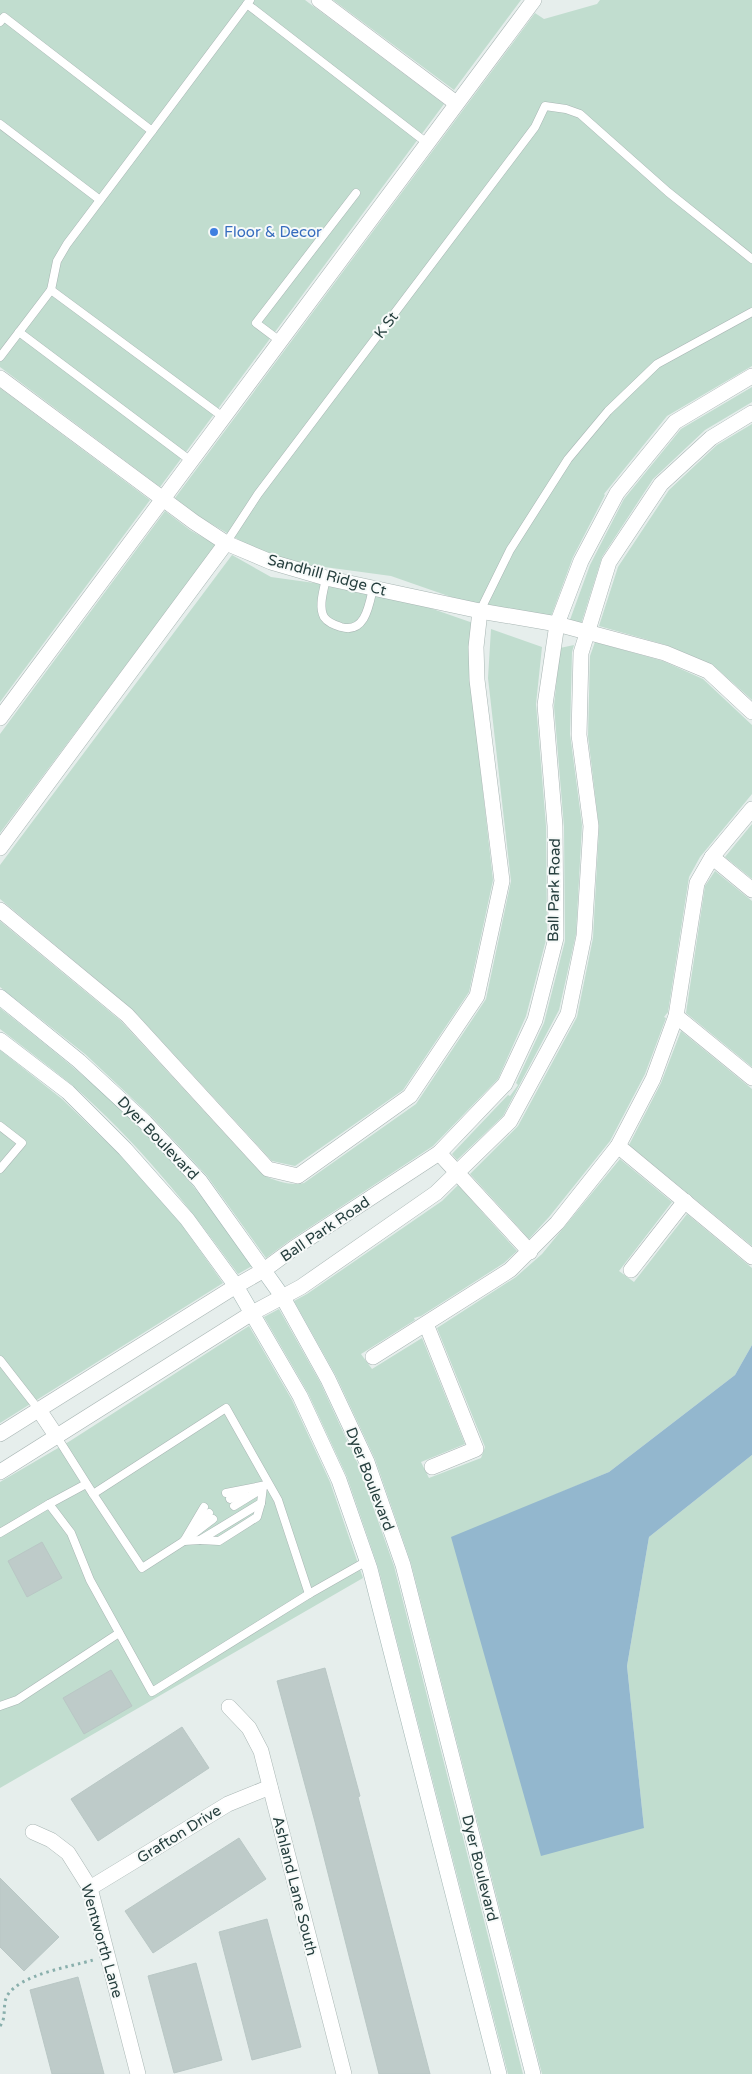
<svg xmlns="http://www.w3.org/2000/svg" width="752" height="2074" font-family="'Varela Round',sans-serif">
<rect width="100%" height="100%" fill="#e6eeec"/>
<g fill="#c1ddcf">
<path d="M0 0H305L444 104 160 487 0 367Z"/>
<path d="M333 0H521L454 90Z"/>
<path d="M600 0H752V366L667 416 604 494 605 495 573 557 546 630 391 576 273 560 198 516 175 498 535 13 544 19 597 4Z"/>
<path d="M752 387V402L705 430 653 479 602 557 581 624 567 628 590 565 624 499 681 429Z"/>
<path d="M0 388 150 500 0 702Z"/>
<path d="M752 424V700L713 665 666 645 599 626 618 567 669 490 717 445Z"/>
<path d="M165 511 190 530 216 545 0 833V734Z"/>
<path d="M232 555 271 577 387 593 473 623 470 678 493 880 469 992 403 1090 295 1166 272 1161 133 1010 0 899V865Z"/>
<path d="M491 629 542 647 536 704 546 826 547 936 526 1016 498 1079 433 1146 289 1241 266 1258 207 1176 152 1117 85 1054 0 987V921L121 1021 262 1174C273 1181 292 1186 304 1183L416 1104 486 999 511 881 488 678Z"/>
<path d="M595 642 663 661 703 679 752 725V794L700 857 689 877 668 1012 664 1017 666 1018 645 1074 610 1141 549 1217 529 1239 470 1174 518 1126 577 1017 593 938 599 827 588 736 590 656Z"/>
<path d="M574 645 572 652 570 734 582 825 576 934 559 1010 503 1116 457 1160 452 1154 508 1095 510 1096 518 1085 516 1083 544 1023 565 941 564 827 554 706 560 648Z"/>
<path d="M752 824V879L725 857Z"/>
<path d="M715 871 752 901V1067L686 1013 705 886Z"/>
<path d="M0 1008C68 1062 138 1118 193 1186 214 1212 232 1240 252 1266L238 1274C189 1206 136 1140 72 1085 49 1066 24 1048 0 1029Z"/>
<path d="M681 1031 752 1089V1246L629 1145 661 1083Z"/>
<path d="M0 1050 62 1099 119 1154 181 1224 223 1283 0 1423Z"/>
<path d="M620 1159 672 1202 619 1271 634 1282 687 1214 752 1268V1345L735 1375 609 1472 452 1538 644 1828 627 1666 649 1537 752 1455V2074H542L411 1563 375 1459 336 1376 294 1301 307 1294 442 1201 458 1185 517 1251 504 1263 421 1316 414 1318 415 1320 361 1354 372 1369 422 1338 465 1444 421 1462 429 1478 481 1458 485 1447 437 1328 516 1277 542 1254Z"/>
<path d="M279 1309 320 1382 358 1464 394 1566 523 2074H508L378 1567 347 1477 308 1393 264 1317Z"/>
<path d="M249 1326 292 1400 330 1482 363 1578 0 1788V1482L70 1441Z"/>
</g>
<path fill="#93b7ce" d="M752 1345V1455L649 1537 627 1666 644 1828 541 1856 451 1537 609 1472 735 1375Z"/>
<g fill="#becbc9" stroke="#b9c7c5">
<path d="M42 1542 62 1578 27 1597 8 1561Z"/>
<path d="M325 1668 360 1796 358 1797 430 2074H379L315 1822 277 1681Z"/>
<path d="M111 1670 132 1706 84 1734 63 1698Z"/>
<path d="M182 1727 209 1768 98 1841 71 1799Z"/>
<path d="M239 1838 266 1879 153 1953 125 1911Z"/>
<path d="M0 1878 59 1937 24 1971 0 1947Z"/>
<path d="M267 1919 301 2047 252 2060 219 1932Z"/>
<path d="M196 1963 222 2060 174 2073 148 1976Z"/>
<path d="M78 1977 104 2074H52L30 1990Z"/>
</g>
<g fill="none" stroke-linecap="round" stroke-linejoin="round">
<defs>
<g id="service">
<path d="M247 4 427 143"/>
<path d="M0 22 4 17 152 131 250 0"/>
<path d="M0 124 100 200"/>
<path d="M51 290 223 417"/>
<path d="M19 332 191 461"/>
<path d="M280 341 256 323 356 193"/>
<path d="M0 357 51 290 57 261 67 244 152 131"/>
<path d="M226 543 258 494 535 127 545 106 566 109 580 114 668 192 752 259"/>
<path d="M326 578C324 590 318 606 324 617 328 623 335 625 341 627 365 634 369 606 373 588"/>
<path d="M480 611 510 550 568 459 608 411 657 364 752 312"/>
<path d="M0 1126 22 1143 0 1169"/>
<path d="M0 1360 39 1410"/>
<path d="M57 1437 93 1494 226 1408 278 1500 309 1594"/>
<path d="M226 1493 266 1485"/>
<path d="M93 1494 142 1568 184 1541 204 1507"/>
<path d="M230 1499 245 1494"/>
<path d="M49 1504 86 1484"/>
<path d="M234 1506 260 1490"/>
<path d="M197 1526 209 1513"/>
<path d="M0 1533 49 1504 71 1533 90 1580 152 1692 309 1594 367 1561"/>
<path d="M188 1538 213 1519"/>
<path d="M200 1540 219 1541 257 1517 261 1503"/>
<path d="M184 1541 200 1540 261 1503 263 1487"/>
<path d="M0 1706 17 1700 119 1633"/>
</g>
<g id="minor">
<path d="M319 0 456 103"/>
<path d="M0 378 194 522 226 543 271 562 326 578 480 611 557 624 665 653 708 671 752 712"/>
<path d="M0 718 534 0"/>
<path d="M0 848 226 543"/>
<path d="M712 857 752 890"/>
<path d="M0 910 127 1015 268 1169 298 1176 410 1096 477 996 502 881 477 680 476 647 480 611"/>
<path d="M676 1016 752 1078"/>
<path d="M618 1146 752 1257"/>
<path d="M439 1153 530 1252"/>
<path d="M631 1270 685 1201"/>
<path d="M426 1324 476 1449 432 1467"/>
<path d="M373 1357 510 1270 557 1223 618 1146 653 1079 676 1016 697 883 712 857 752 809"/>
<path d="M39 1410 57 1437"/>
<path d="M0 1434 236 1286"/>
<path d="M0 1472 252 1313"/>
<path d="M229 1707 249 1728 261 1751 344 2074"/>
<path d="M33 1832 51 1840 68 1853 90 1888 138 2074"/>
<path d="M90 1888 228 1804 270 1787"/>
</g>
<g id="tertiary">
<path d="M236 1286 264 1270 294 1248 439 1153 505 1084 535 1020 556 938 555 826 545 705 557 624 581 561 617 493 675 422 752 376"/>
<path d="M252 1313 301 1287 436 1193 510 1121 568 1014 584 936 591 826 579 735 581 653 609 562 661 484 711 438 752 413"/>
</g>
<g id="secondary">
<path d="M0 997 79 1061 145 1122 200 1181 282 1296 328 1379 367 1462 403 1565 533 2074"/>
<path d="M0 1040 68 1092 125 1149 187 1219 236 1286 300 1396 339 1480 370 1569 499 2074"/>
</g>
</defs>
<use href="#service" stroke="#a9b6b4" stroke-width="9"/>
<use href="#minor" stroke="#a9b6b4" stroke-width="16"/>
<use href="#tertiary" stroke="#a9b6b4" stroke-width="16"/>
<use href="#secondary" stroke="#a2b6b4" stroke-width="16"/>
<path stroke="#89afac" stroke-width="3" stroke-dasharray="2.5 4" stroke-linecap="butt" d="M0 2026C7 2017 2 2006 7 1996 20 1974 70 1967 93 1960"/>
<use href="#service" stroke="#fff" stroke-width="8"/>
<use href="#minor" stroke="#fff" stroke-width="15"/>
<use href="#tertiary" stroke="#fff" stroke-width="15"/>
<use href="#secondary" stroke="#fff" stroke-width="15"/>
</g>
<circle fill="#3f7fe0" stroke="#f7faf9" stroke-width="2" cx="214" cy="232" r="5"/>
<g text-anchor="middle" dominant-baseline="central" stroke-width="4" stroke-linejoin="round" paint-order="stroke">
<g font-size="15" fill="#366cbe" stroke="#f7faf9" text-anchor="start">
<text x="224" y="232">Floor &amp; Decor</text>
</g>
<g font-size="15" fill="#263f3e" stroke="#f7faf9">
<text transform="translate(386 325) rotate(-53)">K St</text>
<text transform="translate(327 575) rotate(15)">Sandhill Ridge Ct</text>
<text transform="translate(554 890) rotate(-89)">Ball Park Road</text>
<text transform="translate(158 1138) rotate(46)">Dyer Boulevard</text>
<text transform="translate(325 1229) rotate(-34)">Ball Park Road</text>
<text transform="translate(370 1479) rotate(69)">Dyer Boulevard</text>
<text transform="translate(179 1834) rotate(-32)">Grafton Drive</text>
<text transform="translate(480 1868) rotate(76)">Dyer Boulevard</text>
<text transform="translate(295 1886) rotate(76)">Ashland Lane South</text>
<text transform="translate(102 1941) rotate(74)">Wentworth Lane</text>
</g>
</g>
</svg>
